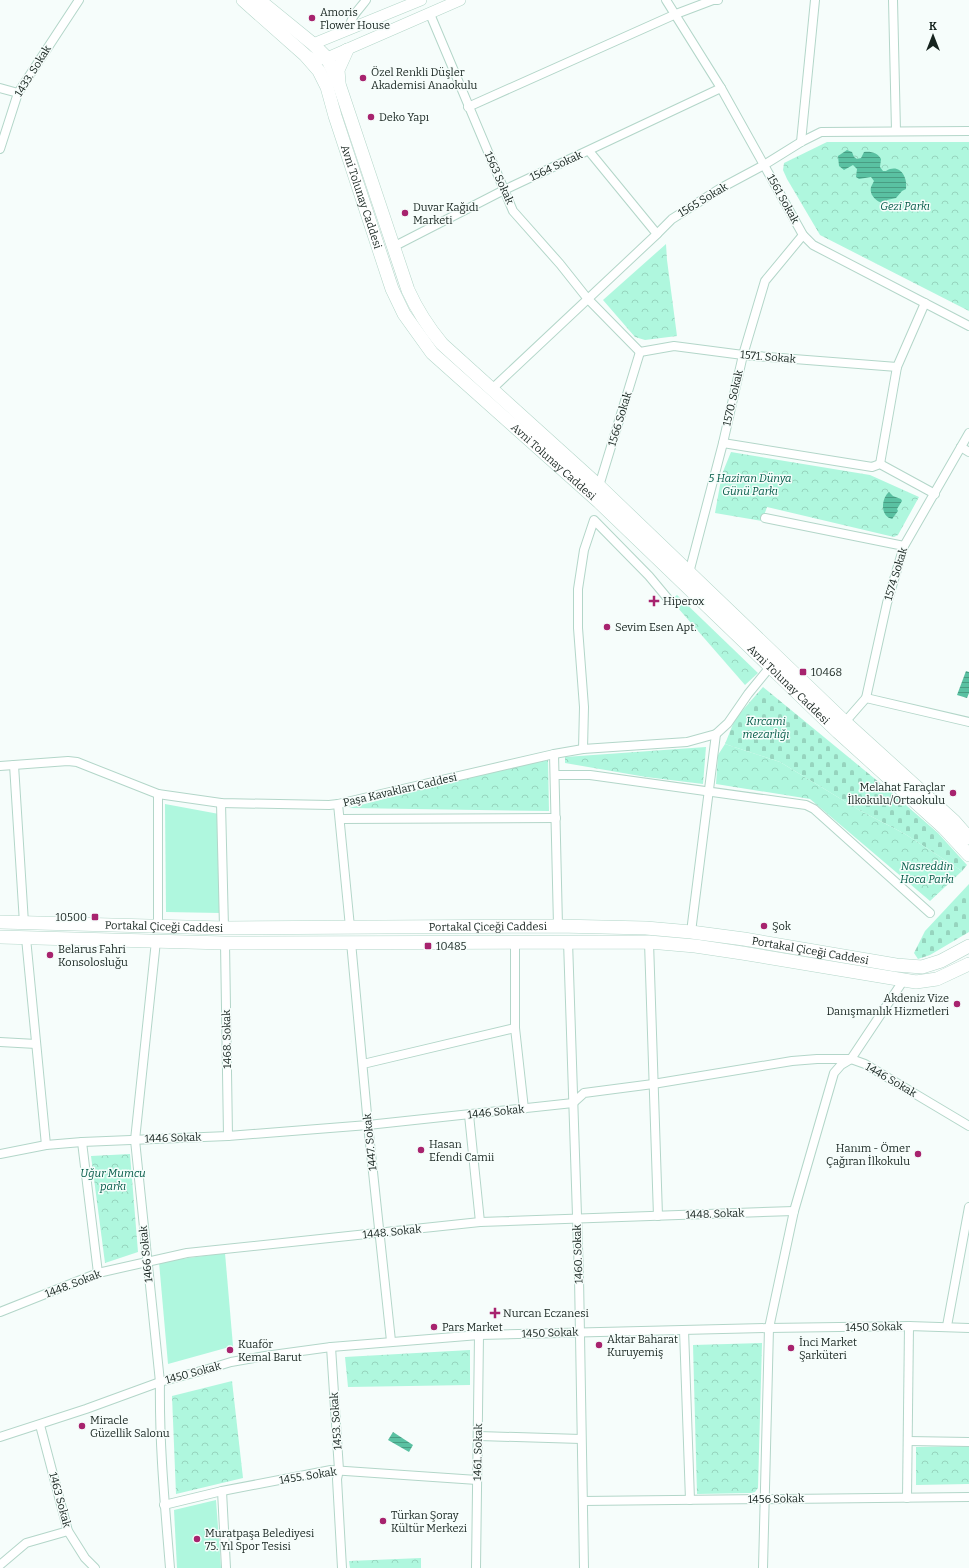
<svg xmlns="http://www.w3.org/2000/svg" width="969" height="1568" font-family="Bitter,serif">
<defs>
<pattern id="cemetery-stones" width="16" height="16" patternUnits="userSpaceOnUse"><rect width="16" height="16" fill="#aff7de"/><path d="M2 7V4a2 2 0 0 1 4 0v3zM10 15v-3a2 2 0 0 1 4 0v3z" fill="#96d4be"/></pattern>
<pattern id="park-crowns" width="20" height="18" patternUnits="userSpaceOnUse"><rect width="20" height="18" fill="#aff7de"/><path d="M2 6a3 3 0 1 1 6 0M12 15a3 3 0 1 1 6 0" fill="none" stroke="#96d4be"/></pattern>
<pattern id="water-rules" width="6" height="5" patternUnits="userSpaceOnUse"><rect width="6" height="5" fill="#5ac1a2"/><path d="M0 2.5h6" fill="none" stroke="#499d83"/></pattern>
</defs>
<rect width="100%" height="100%" fill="#f6fdfb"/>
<g fill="#aff7de">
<path d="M165 804 219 814 220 913 166 912Z"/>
<path d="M225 1253 233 1346 168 1364 159 1262Z"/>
<path d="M216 1500 221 1568H177L174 1510Z"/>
</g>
<g fill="url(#cemetery-stones)">
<path d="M763 687 891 792 938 833 967 865 962 871 905 834 859 810 780 762 725 744 735 719Z"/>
<path d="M969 884V932L930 955 918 959 914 953 925 931Z"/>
</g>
<g fill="url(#park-crowns)">
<path d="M827 142H969V311L820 235 787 179 783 170 784 163Z"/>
<path d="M666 244 667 260 677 336 645 340 635 337 603 300Z"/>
<path d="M731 452 870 475 919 497 898 535 894 537 767 507 762 521 715 513 722 474Z"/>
<path d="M677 595 758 673 745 685 671 600Z"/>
<path d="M725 744 780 762 859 810 905 834 962 871 930 901 810 799 716 784 718 755Z"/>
<path d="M706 747 703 784 646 777 565 763V757Z"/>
<path d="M548 760 549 811 349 808 506 768Z"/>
<path d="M130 1154 138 1252 105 1263 91 1156Z"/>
<path d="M762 1343 758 1488 755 1492 751 1493 697 1494 693 1345Z"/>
<path d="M470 1350V1385L348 1387 345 1357Z"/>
<path d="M232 1381 243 1478 176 1494 172 1396Z"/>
<path d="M969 1446V1484L916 1485V1447Z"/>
<path d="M421 1558V1568H350L349 1561Z"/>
</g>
<g fill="url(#water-rules)">
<path d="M847 150 852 152 854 157 857 159 861 158 864 152C871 151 878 153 881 159L880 167 883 171H886C899 163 908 176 906 189L902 191 896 198 887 200 885 203C877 203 869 195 871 187 872 185 873 183 874 181L871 177 859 179 856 177 857 169 853 165 844 170 839 166 838 156Z"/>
<path d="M889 492 893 496 901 499 902 501 897 509 898 511 892 519C880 516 881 499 889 492Z"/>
<path d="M966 671 969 672V693L967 698 957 695Z"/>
<path d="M393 1432 413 1445 409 1452 388 1440Z"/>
</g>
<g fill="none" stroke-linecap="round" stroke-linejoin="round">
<defs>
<g id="minor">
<path d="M666 0 721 88 803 235 813 245 969 326"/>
<path d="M893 0 896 131"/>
<path d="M430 14 513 211 560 264 587 298 640 352"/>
<path d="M351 29C348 18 360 9 366 0"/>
<path d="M0 88 18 93"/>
<path d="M468 107 676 14 713 0H718"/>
<path d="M801 142 815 0"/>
<path d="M0 149 18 93 79 0"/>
<path d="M589 151 657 234"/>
<path d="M393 247 504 190 721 88"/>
<path d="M640 352 674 346 743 355 897 367"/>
<path d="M492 389 657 234 672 219 721 188 764 165 801 142 821 132 969 131"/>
<path d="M723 443 872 467 880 464 935 494"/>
<path d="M961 447 969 452"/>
<path d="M880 464 897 367 925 303"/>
<path d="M599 486 640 352"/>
<path d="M765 518 904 546"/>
<path d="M689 573 723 443 743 355 765 281 803 235"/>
<path d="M866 698 969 722"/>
<path d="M845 722 866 698 887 603 904 546 969 433"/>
<path d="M583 749 584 707 578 628V589L584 550 594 520 649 576 669 600"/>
<path d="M554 754 558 926"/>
<path d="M14 765 24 923"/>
<path d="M0 766 68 761 77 762 158 794 221 803 329 805 338 804 554 754 583 749 687 742 716 734 728 723 748 694 770 667"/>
<path d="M555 775H590L806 805 814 809 930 913"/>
<path d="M221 803 224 928"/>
<path d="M338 804 350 927"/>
<path d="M340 819 556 818"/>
<path d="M158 927V794"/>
<path d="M691 932 716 734"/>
<path d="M26 938 46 1145"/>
<path d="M156 941 135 1140 160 1382C159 1444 165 1506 170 1568"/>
<path d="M515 941V1028L524 1109"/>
<path d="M568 941 579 1277 584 1568"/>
<path d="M351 942 368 1125 391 1341"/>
<path d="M649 942 658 1216"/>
<path d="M225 943 228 1136"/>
<path d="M0 1042 36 1044"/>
<path d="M363 1064 515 1028"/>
<path d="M469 1115 480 1222"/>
<path d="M82 1142 98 1273"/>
<path d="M0 1154 46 1145 82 1142 228 1136 368 1125 573 1103 584 1093 653 1084 792 1061 817 1059H851L865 1064 969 1126"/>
<path d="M0 1312 98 1273 187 1253 480 1222 794 1211"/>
<path d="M947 1326 969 1207"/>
<path d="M684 1330 690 1500"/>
<path d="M331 1347 339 1470 337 1479 342 1568"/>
<path d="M40 1425 68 1531 85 1558 95 1568"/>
<path d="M479 1436 581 1439"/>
<path d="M0 1437 86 1409 160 1382 208 1369 231 1362 265 1356 331 1347 479 1335 769 1328 909 1326 969 1328"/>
<path d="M908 1441 969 1442"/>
<path d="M222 1491 226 1568"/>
<path d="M907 1498 909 1326"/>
<path d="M583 1501 969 1497"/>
<path d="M164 1505 222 1491 331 1470 477 1480"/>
<path d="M0 1565 26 1543 68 1531"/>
<path d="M476 1568 479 1335"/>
<path d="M763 1568 769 1328 794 1211 834 1073 841 1065 851 1059 903 981"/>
</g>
<g id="secondary">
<path d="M313 44 421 0"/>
<path d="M305 55 315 60 327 58 460 0"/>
</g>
<g id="primary">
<path id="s1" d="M243 0 305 55 319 71 327 87 335 116 392 289 404 314 432 353 599 502 838 732 944 828 969 855"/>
<path d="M259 0 313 44 327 58 339 84 408 290C417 310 428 327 442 344L599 486 845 722 954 821 969 838"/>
<path d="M339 82 338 70 347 50"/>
<path id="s2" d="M0 922 224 928 558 926 646 928 691 932 744 939 896 965 922 967 941 961 969 946"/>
<path d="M0 937 225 943 649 942 695 946 742 953 916 982 937 979 969 964"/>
</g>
</defs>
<use href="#minor" stroke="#b3d6c9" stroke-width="10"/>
<use href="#secondary" stroke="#b3d6c9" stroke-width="12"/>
<use href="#primary" stroke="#b3d6c9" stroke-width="14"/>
<use href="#minor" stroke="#fff" stroke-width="8"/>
<use href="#secondary" stroke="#fff" stroke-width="11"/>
<use href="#primary" stroke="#fff" stroke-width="13"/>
</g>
<g fill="#a7236e" stroke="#f6fdfb" stroke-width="1.5">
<circle cx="312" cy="18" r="4"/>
<circle cx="363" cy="78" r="4"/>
<circle cx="371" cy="117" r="4"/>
<circle cx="405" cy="213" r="4"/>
<path d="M652 595h4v4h4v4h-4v4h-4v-4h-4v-4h4z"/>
<circle cx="607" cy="627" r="4"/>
<rect x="799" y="668" width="8" height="8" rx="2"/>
<circle cx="953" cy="793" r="4"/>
<rect x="91" y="913" width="8" height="8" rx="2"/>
<circle cx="764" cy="926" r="4"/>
<rect x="424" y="942" width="8" height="8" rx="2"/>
<circle cx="50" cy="955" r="4"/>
<circle cx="957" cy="1004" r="4"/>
<circle cx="421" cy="1150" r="4"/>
<circle cx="918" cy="1154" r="4"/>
<path d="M493 1307h4v4h4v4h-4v4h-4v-4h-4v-4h4z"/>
<circle cx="434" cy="1327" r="4"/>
<circle cx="599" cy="1345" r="4"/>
<circle cx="791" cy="1348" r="4"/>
<circle cx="230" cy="1350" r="4"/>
<circle cx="82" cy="1426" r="4"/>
<circle cx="383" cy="1521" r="4"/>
<circle cx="197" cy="1539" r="4"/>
</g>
<g text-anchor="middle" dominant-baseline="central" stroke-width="3" stroke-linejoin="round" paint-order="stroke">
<g font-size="11" fill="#17241f" stroke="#f6fdfb" text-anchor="start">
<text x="320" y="12">Amoris<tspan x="320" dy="13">Flower House</tspan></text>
<text x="371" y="72">Özel Renkli Düşler<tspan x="371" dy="13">Akademisi Anaokulu</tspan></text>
<text x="379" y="117">Deko Yapı</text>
<text x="413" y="207">Duvar Kağıdı<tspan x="413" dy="13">Marketi</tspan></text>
<text x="663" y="601">Hiperox</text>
<text x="615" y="627">Sevim Esen Apt.</text>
<text x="811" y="672">10468</text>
<text x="945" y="787" text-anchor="end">Melahat Faraçlar<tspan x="945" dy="13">İlkokulu/Ortaokulu</tspan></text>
<text x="87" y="917" text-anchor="end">10500</text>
<text x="772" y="926">Şok</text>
<text x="436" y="946">10485</text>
<text x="58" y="949">Belarus Fahri<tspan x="58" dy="13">Konsolosluğu</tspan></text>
<text x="949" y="998" text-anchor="end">Akdeniz Vize<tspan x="949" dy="13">Danışmanlık Hizmetleri</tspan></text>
<text x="429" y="1144">Hasan<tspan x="429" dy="13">Efendi Camii</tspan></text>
<text x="910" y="1148" text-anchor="end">Hanım - Ömer<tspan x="910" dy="13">Çağıran İlkokulu</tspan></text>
<text x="503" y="1313">Nurcan Eczanesi</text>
<text x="442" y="1327">Pars Market</text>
<text x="607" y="1339">Aktar Baharat<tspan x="607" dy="13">Kuruyemiş</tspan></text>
<text x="799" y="1342">İnci Market<tspan x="799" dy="13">Şarküteri</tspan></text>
<text x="238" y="1344">Kuaför<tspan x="238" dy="13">Kemal Barut</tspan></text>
<text x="90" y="1420">Miracle<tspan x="90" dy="13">Güzellik Salonu</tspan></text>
<text x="391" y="1515">Türkan Şoray<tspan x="391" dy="13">Kültür Merkezi</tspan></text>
<text x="205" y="1533">Muratpaşa Belediyesi<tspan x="205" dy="13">75. Yıl Spor Tesisi</tspan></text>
</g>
<g font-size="11" fill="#17241f" stroke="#f6fdfb">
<text transform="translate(33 71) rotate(-58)">1433. Sokak</text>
<text transform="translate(556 166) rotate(-25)">1564 Sokak</text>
<text transform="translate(499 178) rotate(66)">1563 Sokak</text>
<text stroke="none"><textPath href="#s1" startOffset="237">Avni Tolunay Caddesi</textPath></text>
<text transform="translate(783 199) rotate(61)">1561 Sokak</text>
<text transform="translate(703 200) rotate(-31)">1565 Sokak</text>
<text transform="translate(768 357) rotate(5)">1571. Sokak</text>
<text transform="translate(733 398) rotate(-77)">1570. Sokak</text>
<text transform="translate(620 419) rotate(-73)">1566 Sokak</text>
<text stroke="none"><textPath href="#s1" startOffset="573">Avni Tolunay Caddesi</textPath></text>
<text transform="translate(896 574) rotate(-73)">1574 Sokak</text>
<text stroke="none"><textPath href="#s1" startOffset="897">Avni Tolunay Caddesi</textPath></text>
<text transform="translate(400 790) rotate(-13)">Paşa Kavakları Caddesi</text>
<text stroke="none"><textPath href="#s2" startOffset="488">Portakal Çiceği Caddesi</textPath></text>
<text stroke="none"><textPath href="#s2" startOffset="164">Portakal Çiceği Caddesi</textPath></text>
<text stroke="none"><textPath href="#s2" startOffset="812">Portakal Çiceği Caddesi</textPath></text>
<text transform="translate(227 1039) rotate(-91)">1468. Sokak</text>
<text transform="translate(891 1080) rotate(30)">1446 Sokak</text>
<text transform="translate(496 1112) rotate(-6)">1446 Sokak</text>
<text transform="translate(173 1138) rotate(-2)">1446 Sokak</text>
<text transform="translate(370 1142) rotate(-96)">1447. Sokak</text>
<text transform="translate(715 1214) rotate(-2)">1448. Sokak</text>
<text transform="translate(392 1232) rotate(-6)">1448. Sokak</text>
<text transform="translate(146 1254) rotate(-96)">1466 Sokak</text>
<text transform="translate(578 1254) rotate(-92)">1460. Sokak</text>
<text transform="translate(73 1284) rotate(-21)">1448. Sokak</text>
<text transform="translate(874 1327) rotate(-1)">1450 Sokak</text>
<text transform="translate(550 1333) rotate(-2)">1450 Sokak</text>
<text transform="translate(193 1373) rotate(-15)">1450 Sokak</text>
<text transform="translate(336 1421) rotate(-94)">1453. Sokak</text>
<text transform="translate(478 1452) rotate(-89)">1461. Sokak</text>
<text transform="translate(308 1476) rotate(-9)">1455. Sokak</text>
<text transform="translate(776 1499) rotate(-1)">1456 Sokak</text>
<text transform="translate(60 1500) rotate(75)">1463 Sokak</text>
</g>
<g font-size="11" font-style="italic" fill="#005946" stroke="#f6fdfb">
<text x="905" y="206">Gezi Parkı</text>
<text x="750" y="478">5 Haziran Dünya<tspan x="750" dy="13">Günü Parkı</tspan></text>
<text x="766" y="721">Kırcami<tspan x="766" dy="13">mezarlığı</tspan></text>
<text x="927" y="866">Nasreddin<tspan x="927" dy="13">Hoca Parkı</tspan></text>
<text x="113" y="1173">Uğur Mumcu<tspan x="113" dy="13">parkı</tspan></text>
</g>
</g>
<g transform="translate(933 36)" stroke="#f6fdfb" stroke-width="3" paint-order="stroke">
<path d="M0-3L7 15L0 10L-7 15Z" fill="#17241f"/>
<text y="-6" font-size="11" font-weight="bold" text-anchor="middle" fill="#17241f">K</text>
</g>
</svg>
